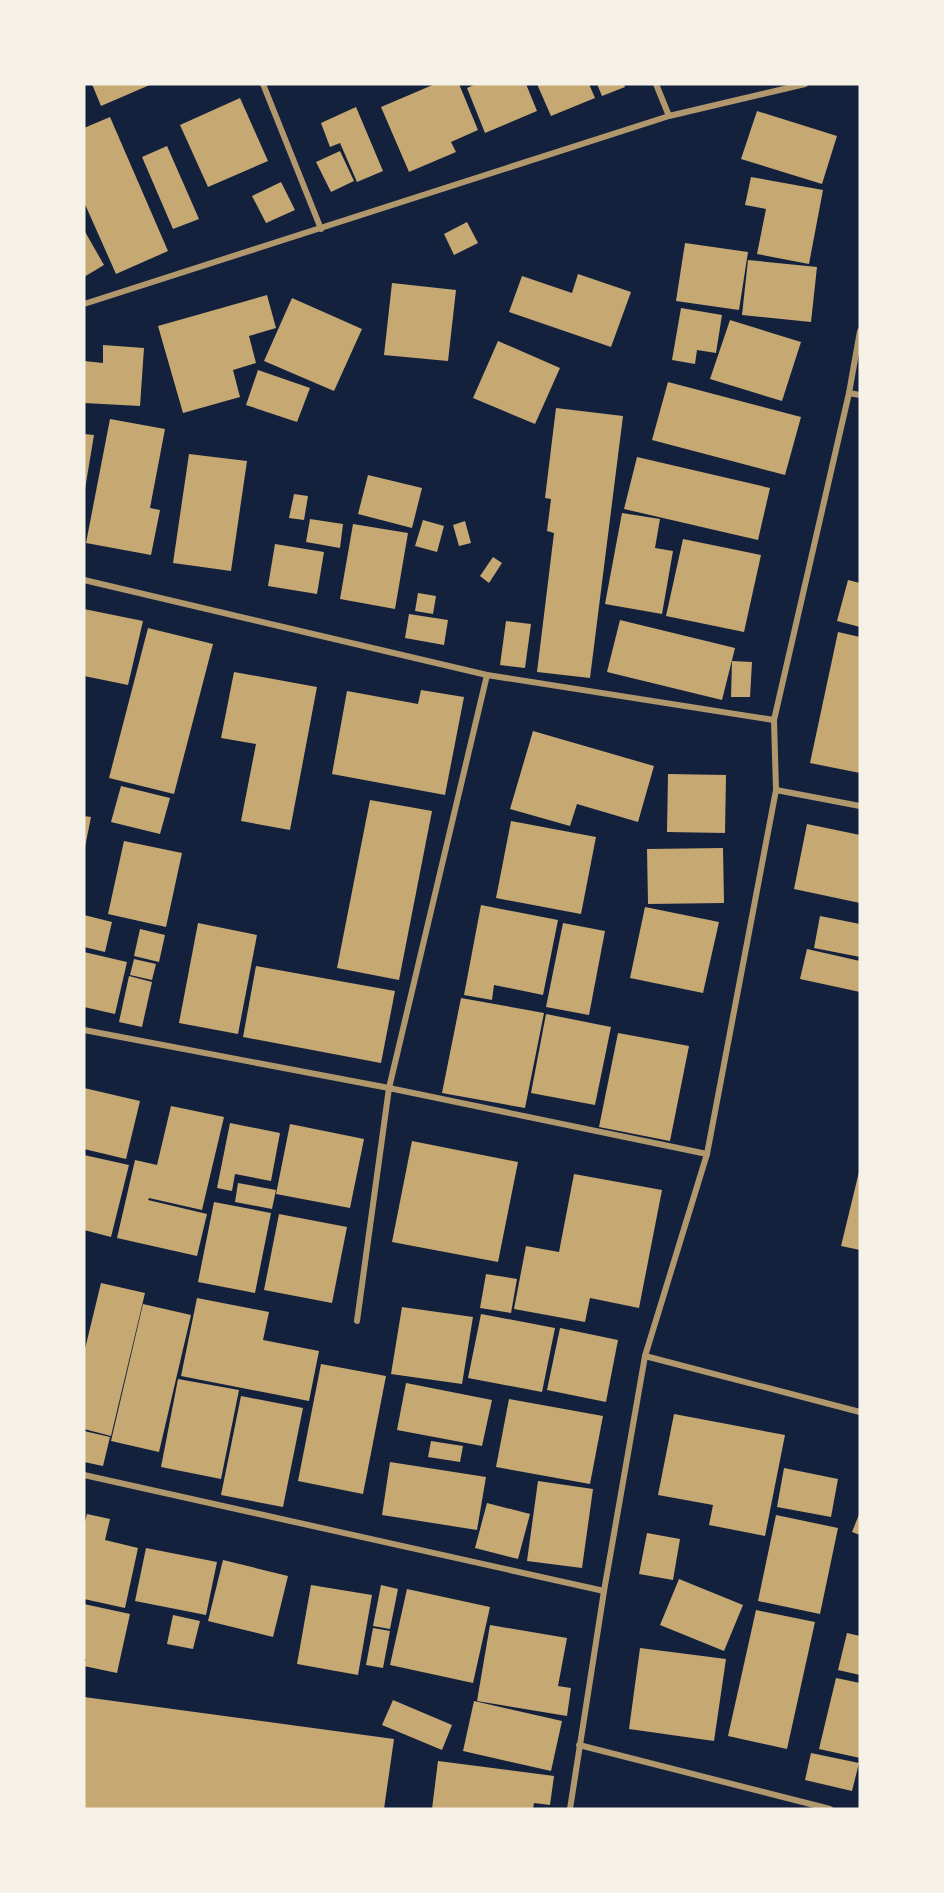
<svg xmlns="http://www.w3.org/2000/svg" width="944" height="1893" font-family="'PT Sans Narrow',sans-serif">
<rect width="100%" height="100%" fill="#14213d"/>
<g fill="#c6a872">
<path d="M92 84H152L101 106Z"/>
<path d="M435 84H459L478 130 451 142 456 152 409 172 381 107Z"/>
<path d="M476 84H526L537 111 485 133 467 88Z"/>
<path d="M537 84H589L595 98 551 116Z"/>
<path d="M597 84H624L625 87 602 96Z"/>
<path d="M240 98 268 161 208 187 180 125Z"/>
<path d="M356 107 383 171 357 182 340 143 330 147 321 123Z"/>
<path d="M757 111 837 136 822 184 741 159Z"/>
<path d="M110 117 168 251 116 274 84 202V128Z"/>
<path d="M167 146 199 219 173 229 142 157Z"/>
<path d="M340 151 354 181 331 192 316 162Z"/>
<path d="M751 177 823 190 809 264 757 254 766 209 745 205Z"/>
<path d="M281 182 295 210 266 223 252 196Z"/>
<path d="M467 222 478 243 454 255 444 234Z"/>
<path d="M84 230 104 265 84 277Z"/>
<path d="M685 243 748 252 739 310 676 301Z"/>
<path d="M748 260 817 267 811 322 742 315Z"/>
<path d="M578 274 631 292 611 347 509 312 522 276 572 293Z"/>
<path d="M392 283 456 290 448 361 384 355Z"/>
<path d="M267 295 276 328 249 336 256 363 233 370 240 397 183 413 158 326Z"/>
<path d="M292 298 362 329 334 391 264 361Z"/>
<path d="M681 308 722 315 716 353 697 350 695 364 672 360Z"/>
<path d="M730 320 801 342 782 401 710 379Z"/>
<path d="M498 341 560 368 535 424 473 398Z"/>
<path d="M103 345 144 348 140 406 84 403V361L103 363Z"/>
<path d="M258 370 310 388 297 422 246 405Z"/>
<path d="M668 382 801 417 785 475 652 440Z"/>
<path d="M556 408 623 416 590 678 537 672 554 533 547 531 551 499 545 498Z"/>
<path d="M110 419 165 429 150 508 160 510 151 555 86 543Z"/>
<path d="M84 434 94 435 85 489H84Z"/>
<path d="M189 454 247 461 231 571 173 563Z"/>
<path d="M637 457 770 488 758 540 624 509Z"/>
<path d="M368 475 422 488 412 528 358 514Z"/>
<path d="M294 494 308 496 304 520 289 518Z"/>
<path d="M622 513 660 519 655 548 673 551 662 614 605 604Z"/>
<path d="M310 519 343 524 340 548 306 542Z"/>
<path d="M423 520 444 526 437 552 415 546Z"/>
<path d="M465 521 471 543 459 546 453 525Z"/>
<path d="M353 524 408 533 395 609 340 599Z"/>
<path d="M683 539 761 555 744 632 666 616Z"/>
<path d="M275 544 324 552 317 594 268 586Z"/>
<path d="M493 557 502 563 489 583 480 576Z"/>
<path d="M848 580 860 583V627L837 621Z"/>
<path d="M418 593 436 596 433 614 415 611Z"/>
<path d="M84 609 143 621 128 685 84 676Z"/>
<path d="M409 614 448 620 444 645 405 638Z"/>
<path d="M620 620 735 648 722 700 607 672Z"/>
<path d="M506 621 531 624 525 668 500 665Z"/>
<path d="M148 628 213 644 174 794 109 778Z"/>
<path d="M838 632 860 637V773L810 763Z"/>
<path d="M732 661 752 662 750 697H731Z"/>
<path d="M234 672 317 687 290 830 241 821 256 744 221 738Z"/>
<path d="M421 690 464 697 445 795 332 774 347 691 418 704Z"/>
<path d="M533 731 654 766 638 822 577 804 570 826 510 809Z"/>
<path d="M668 774 726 775 725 833 667 832Z"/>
<path d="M121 786 170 798 160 834 111 822Z"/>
<path d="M370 800 432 811 399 980 337 968Z"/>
<path d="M84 816 91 817 85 847H84Z"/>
<path d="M511 821 596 837 581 914 496 898Z"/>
<path d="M807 824 860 835V903L794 889Z"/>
<path d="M124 841 182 853 166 927 108 914Z"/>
<path d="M723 848 724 903 648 904 647 849Z"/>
<path d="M481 905 558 920 543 995 494 985 492 1000 464 995Z"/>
<path d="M645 907 719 922 703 993 630 978Z"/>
<path d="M84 915 112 922 105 952 84 947Z"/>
<path d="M820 916 860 924V957L814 948Z"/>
<path d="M198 923 257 935 238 1034 179 1023Z"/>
<path d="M563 923 605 931 589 1015 546 1007Z"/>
<path d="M140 929 165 935 159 962 134 956Z"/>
<path d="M807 949 860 961V992L800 979Z"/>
<path d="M84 952 127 962 115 1014 84 1007Z"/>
<path d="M134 959 156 964 152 980 130 975Z"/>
<path d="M256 966 395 991 381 1063 243 1037Z"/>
<path d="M129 976 152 982 142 1027 119 1022Z"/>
<path d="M461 998 544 1013 525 1108 442 1093Z"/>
<path d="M546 1014 611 1027 595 1105 531 1093Z"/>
<path d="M618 1033 689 1046 670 1141 599 1127Z"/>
<path d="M84 1088 140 1101 126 1159 84 1149Z"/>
<path d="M171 1106 224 1117 202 1210 149 1198 148 1200 207 1214 197 1256 117 1238 135 1160 157 1165Z"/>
<path d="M230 1123 280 1133 271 1181 235 1174 232 1191 217 1188Z"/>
<path d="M290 1124 364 1139 350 1208 276 1194Z"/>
<path d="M412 1141 518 1162 498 1262 392 1242Z"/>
<path d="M84 1155 129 1165 111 1237 84 1230Z"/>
<path d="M859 1172H860V1250L841 1246Z"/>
<path d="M574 1174 662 1190 639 1308 590 1298 585 1322 514 1309 526 1246 559 1252Z"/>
<path d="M238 1183 276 1190 272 1209 235 1202Z"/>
<path d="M214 1202 271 1213 255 1293 198 1282Z"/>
<path d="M279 1214 347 1227 332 1303 264 1290Z"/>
<path d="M486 1274 517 1279 511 1313 480 1308Z"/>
<path d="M101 1283 145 1293 111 1436 84 1429V1353Z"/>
<path d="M197 1298 269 1312 263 1340 319 1351 309 1401 181 1376Z"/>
<path d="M143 1304 191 1315 159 1452 111 1441Z"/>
<path d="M402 1307 473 1317 462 1384 391 1374Z"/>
<path d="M481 1314 555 1328 542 1392 468 1378Z"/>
<path d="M560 1328 618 1340 606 1402 547 1390Z"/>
<path d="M321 1364 386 1376 363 1494 298 1481Z"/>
<path d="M178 1379 239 1390 221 1479 161 1467Z"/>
<path d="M406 1383 492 1400 482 1446 397 1430Z"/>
<path d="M241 1396 303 1408 283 1507 221 1495Z"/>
<path d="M509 1399 603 1416 590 1484 496 1467Z"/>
<path d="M674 1414 785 1435 765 1536 709 1525 713 1505 658 1495Z"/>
<path d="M84 1431 110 1437 103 1466 84 1462Z"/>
<path d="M431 1441 463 1446 460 1462 428 1457Z"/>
<path d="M390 1462 486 1477 477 1530 382 1515Z"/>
<path d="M784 1468 838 1479 831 1517 777 1507Z"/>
<path d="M538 1481 593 1489 582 1568 527 1561Z"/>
<path d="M487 1503 530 1514 518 1559 475 1548Z"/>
<path d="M860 1512V1535L852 1532Z"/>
<path d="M87 1514 110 1519 105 1540 138 1548 125 1608 84 1599V1526Z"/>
<path d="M776 1515 838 1528 820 1614 758 1601Z"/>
<path d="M647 1533 680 1539 673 1580 639 1574Z"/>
<path d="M146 1548 217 1562 206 1615 135 1601Z"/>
<path d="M223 1560 288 1576 273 1637 208 1621Z"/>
<path d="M679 1579 743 1605 724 1651 660 1625Z"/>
<path d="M311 1585 372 1595 358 1675 297 1664Z"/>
<path d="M381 1585 398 1589 390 1629 373 1626Z"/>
<path d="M407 1589 490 1607 473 1683 390 1665Z"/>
<path d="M84 1604 130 1614 117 1673 84 1666 86 1659H84Z"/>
<path d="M756 1610 815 1622 787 1749 728 1736Z"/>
<path d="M173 1615 200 1621 193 1649 167 1644Z"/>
<path d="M490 1625 567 1638 558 1686 571 1688 567 1716 477 1701Z"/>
<path d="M373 1628 390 1631 383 1668 366 1665Z"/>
<path d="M847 1633 860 1636V1675L838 1670Z"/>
<path d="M640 1648 726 1659 714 1741 629 1729Z"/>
<path d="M836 1678 860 1683V1758L819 1749Z"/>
<path d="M84 1697 394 1739 384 1809H84Z"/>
<path d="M393 1700 452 1725 442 1750 382 1725Z"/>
<path d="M474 1701 562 1721 551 1771 463 1751Z"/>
<path d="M811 1753 859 1763 852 1791 805 1780Z"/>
<path d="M438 1761 554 1776 550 1805 534 1803 533 1809H432Z"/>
</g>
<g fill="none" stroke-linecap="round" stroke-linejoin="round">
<g stroke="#b1986c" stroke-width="6">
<path d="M263 84 321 229"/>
<path d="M656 84 669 116"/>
<path d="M84 304 669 116 805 84"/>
<path d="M849 393 860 395"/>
<path d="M84 580 487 675 774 720"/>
<path d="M776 790 860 806"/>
<path d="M84 1030 389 1088 707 1154"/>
<path d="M357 1321 389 1088 487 675"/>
<path d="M645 1356 860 1412"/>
<path d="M84 1475 604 1591"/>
<path d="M579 1745 830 1809"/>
<path d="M570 1809 604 1591 645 1356 707 1154 776 790 774 720 849 393 860 331"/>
</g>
</g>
<rect width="944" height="1893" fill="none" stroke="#f6f1e7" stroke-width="171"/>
</svg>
